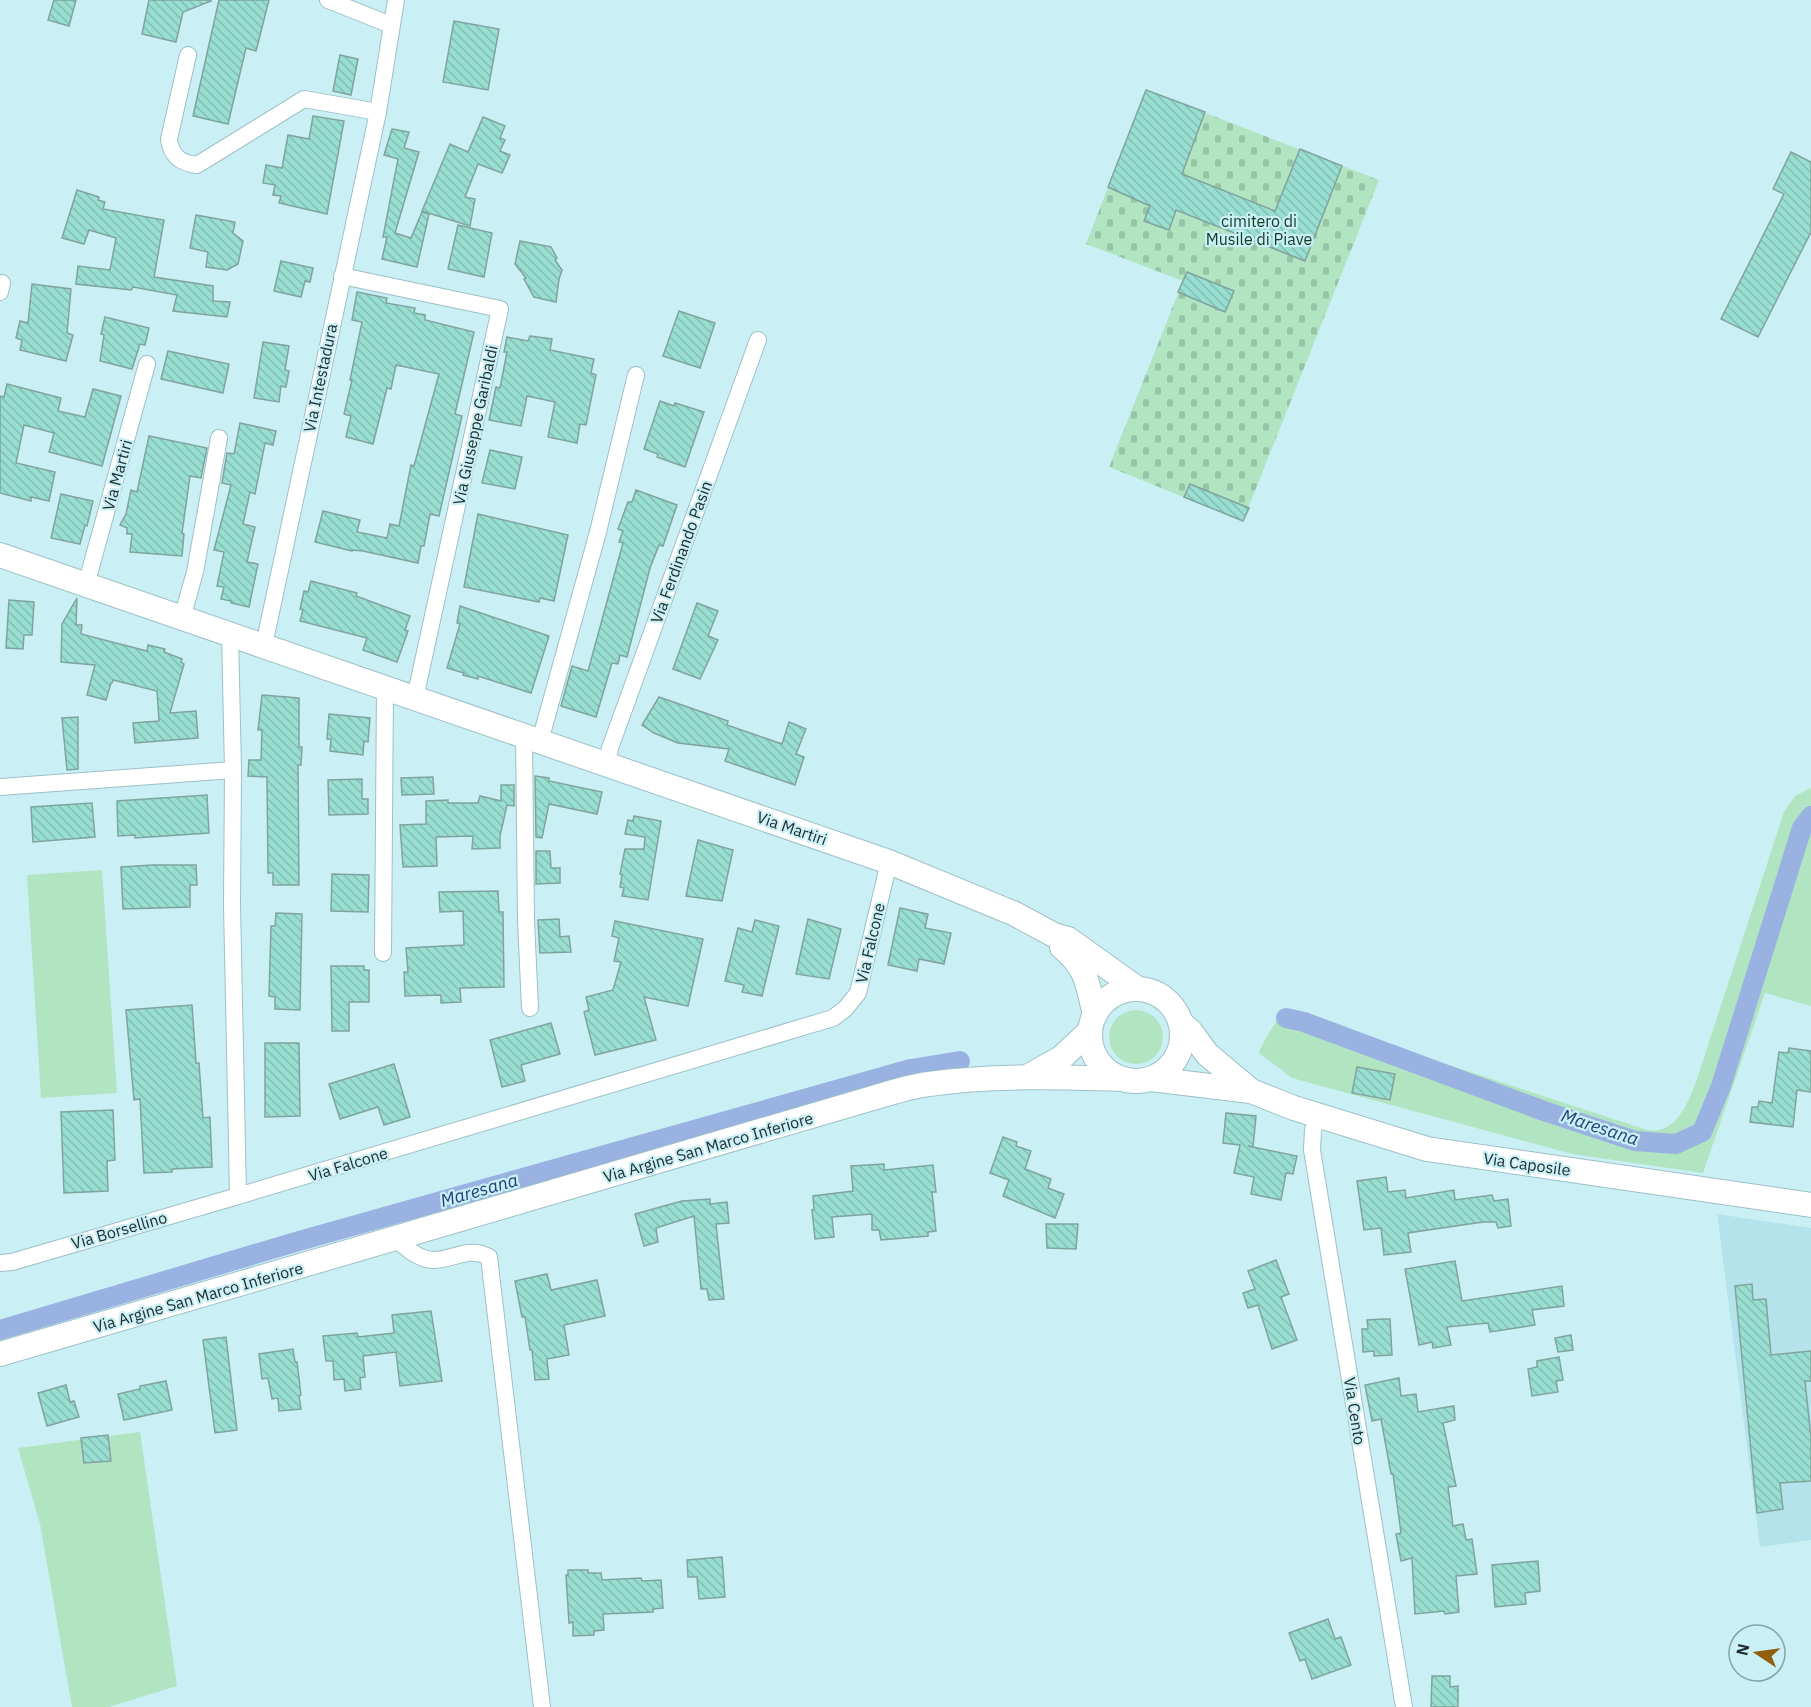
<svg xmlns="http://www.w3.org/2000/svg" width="1811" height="1707" font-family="'IBM Plex Sans',sans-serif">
<defs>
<pattern id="cemetery-stones" width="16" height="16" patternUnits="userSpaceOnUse" patternTransform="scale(1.5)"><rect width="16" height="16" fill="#b1e4c1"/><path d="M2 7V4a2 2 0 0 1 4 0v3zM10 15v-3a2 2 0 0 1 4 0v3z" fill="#98c4a6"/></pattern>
<pattern id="building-back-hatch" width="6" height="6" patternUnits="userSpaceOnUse" patternTransform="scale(1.5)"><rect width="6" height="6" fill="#98ded1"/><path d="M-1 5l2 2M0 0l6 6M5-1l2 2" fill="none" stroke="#83bfb4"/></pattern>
</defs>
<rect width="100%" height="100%" fill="#caf0f6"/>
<path fill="#b5e3eb" d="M1717 1214 1811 1228V1540L1760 1547Z"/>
<g fill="#b1e4c1">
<path d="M1811 788V1006L1765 993 1703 1173 1572 1154 1292 1078 1259 1053C1259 1049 1277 1019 1280 1017 1284 1013 1285 1014 1290 1013L1647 1130C1677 1135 1689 1101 1697 1079L1784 812 1795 796Z"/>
<path d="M102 870 117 1093 41 1098 27 875Z"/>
<circle cx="1136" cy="1037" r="27"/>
<path d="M140 1432 177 1686 109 1707H72L40 1524 18 1448Z"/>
</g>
<path fill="url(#cemetery-stones)" d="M1146 90 1379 180 1243 521 1109 467 1183 281 1086 244Z"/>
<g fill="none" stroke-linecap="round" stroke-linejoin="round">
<g stroke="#9ab2e1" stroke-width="20">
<path d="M1286 1018 1304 1022 1544 1111 1635 1141 1676 1144 1702 1132 1721 1086 1802 828 1811 816"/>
<path d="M0 1330 299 1241 911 1069 960 1061"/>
</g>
</g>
<g fill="url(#building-back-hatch)" stroke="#80a49d" stroke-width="1.5">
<path d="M54 0H76L69 26 48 20Z"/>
<path d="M149 0H211V1L183 12 176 42 142 34Z"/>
<path d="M219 0H269L256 51 246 48 228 124 193 116Z"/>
<path d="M454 21 499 29 488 90 443 82Z"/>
<path d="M340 55 358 59 351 95 333 91Z"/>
<path d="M1146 90 1205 112 1182 174 1275 211 1300 149 1342 166 1305 261 1176 210 1169 230 1144 221 1150 206 1108 187Z"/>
<path d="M313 116 344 121 327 214 279 203 281 196 273 195 275 185 263 183 266 165 282 168 288 135 309 139Z"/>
<path d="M483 117 505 126 500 138 505 140 500 151 510 155 502 173 478 164 465 197 475 199 470 226 422 211 450 144 468 152Z"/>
<path d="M392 129 409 132 404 148 419 152 395 233 411 238 422 212 429 214 417 267 382 259 387 237H383L398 159 384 155Z"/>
<path d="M1791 152 1811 162V232L1758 337 1721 319 1784 194 1773 189Z"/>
<path d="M77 190 99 197 98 200 105 202 103 209 164 220 154 277 213 286V301L230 302 227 317 173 311 177 295 133 287 131 290 76 284 78 266 110 270 116 238 89 230 84 244 62 238Z"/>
<path d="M196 215 235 222 233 233 243 241 238 264 227 270 206 267 208 252 190 248Z"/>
<path d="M458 225 492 233 484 277 448 269Z"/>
<path d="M520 241 551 247 557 258 555 260 562 270 559 279 556 302 534 297 524 279 526 278 515 264Z"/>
<path d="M281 261 313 268 310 282 305 281 301 297 274 291Z"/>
<path d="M1187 272 1234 291 1225 312 1178 292Z"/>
<path d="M32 284 71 289 67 333 73 335 66 361 20 350 22 340 16 338 20 321 28 323Z"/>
<path d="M357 292 387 298 386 303 415 308 414 313 425 315V320L474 332 455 414 462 416 439 516 430 514 424 546H421L418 563 363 551 352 550V551L315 542 323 511 360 520 357 532 387 538 390 524 399 526 411 465 414 466 439 374 396 365 391 389 387 388 373 444 346 437 351 416 344 414 352 380H350L362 322 352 320Z"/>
<path d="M679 311 715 323 700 368 663 356Z"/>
<path d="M105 317 149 328 145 345 140 344 132 369 100 361 104 335 101 334Z"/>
<path d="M530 336 552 339 550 350 594 359 591 373 596 375 586 425 580 424 577 443 548 437 555 402 527 396 521 426 489 420 496 387 500 388 507 352H504L507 337 528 341Z"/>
<path d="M263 342 289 346 285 370 289 371 286 387 281 386 279 402 254 398Z"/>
<path d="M168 351 229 364 223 393 161 379Z"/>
<path d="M7 384 61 398 58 411 85 417 93 389 121 396 102 466 49 452 54 433 24 425 16 463 55 472 49 501 31 497V501L0 493V396L4 397Z"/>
<path d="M660 401 674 406 675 403 704 412 685 467 657 457 658 454 644 449Z"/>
<path d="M240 423 276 431 273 445 265 443 255 494 250 492 243 524 255 527 247 562 258 564 249 607 231 603V601L221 599 224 587 217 586 224 552 214 550 231 485 222 483 227 453 234 454Z"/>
<path d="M149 436 207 448 201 478 190 476 182 533 184 534 182 556 130 552 132 534H127V528L120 525 126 514 131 490 137 492Z"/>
<path d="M490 450 522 457 515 489 482 483Z"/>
<path d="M1190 484 1249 508 1243 521 1184 497Z"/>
<path d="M636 490 677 505 663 546 659 545 650 568 627 657 620 655 618 664 612 663 596 717 561 706 572 666 588 671 623 543 619 542 623 531 618 529 628 502H632Z"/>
<path d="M61 494 93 501 87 526 85 525 80 544 51 538Z"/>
<path d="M478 514 568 535 554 601 540 598 539 602 464 587Z"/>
<path d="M311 581 357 593 356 596 410 616 405 630 408 631 397 662 363 650 367 638 300 621 303 610 300 609 304 591 308 592Z"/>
<path d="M77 598 76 625H82L81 634 147 651 148 645 165 649 164 652 182 659 181 662 184 664 170 713 196 711 198 738 135 743 133 723 159 721 157 691 113 680 112 683H111L106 700 87 695 95 665 61 662 62 624Z"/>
<path d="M9 600 34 602 32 635H24L23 649 6 648Z"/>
<path d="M697 603 718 611 708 636 718 640 700 679 673 669Z"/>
<path d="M460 606 549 636 531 693 478 676V679L463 675 464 673 447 668 460 624 457 623Z"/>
<path d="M262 695 299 698V747H302L301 765H298L299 885H273V873H268L267 777 248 776 249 760H261L262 730H258Z"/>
<path d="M659 697 728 721 727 725 782 744 789 722 806 729 796 754 804 757 795 785 725 761 729 749 678 743 654 733 642 725Z"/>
<path d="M329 714 370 718 368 742 364 741 363 755 330 751 331 739H327Z"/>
<path d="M78 717V769L67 770 62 718Z"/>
<path d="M535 776 549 778V781L602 792 597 814 549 804 542 838 536 837Z"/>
<path d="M433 777 434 794 402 795 401 778Z"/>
<path d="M362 779V799H368V814L329 815 328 780Z"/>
<path d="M501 785H514V806L507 805 500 836V848L472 849 473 836 436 837 437 866 403 867 400 825 426 824V801L448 800V803H478L480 796 501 801Z"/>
<path d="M207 795 209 833 135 838V835L118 836 117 801Z"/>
<path d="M92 803 95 837 33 842 31 807Z"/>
<path d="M634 816 661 821 648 900 622 896 624 888 620 887 622 875 620 874 625 849H644L645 837 625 834 628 820 633 821Z"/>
<path d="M698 840 733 850 722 901 686 896Z"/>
<path d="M536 851H550L551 868H560V883L536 884Z"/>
<path d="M153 865H196L197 885H190V907L123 909 121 867Z"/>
<path d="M332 874 369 875 368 912 331 911Z"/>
<path d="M498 891 499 912H503L504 987 460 988 461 1002 441 1003V995L405 996 404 972H408L406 948 464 945 463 911 440 912 439 892Z"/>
<path d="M900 908 928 914 925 928 951 933 944 964 919 959 917 971 888 965Z"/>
<path d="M276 913 302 914 300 1010 275 1009V997L269 996 271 926H275Z"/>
<path d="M559 919 560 937 569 936 571 952 540 953 538 920Z"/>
<path d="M808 919 841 929 829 979 796 974Z"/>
<path d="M755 920 779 926 762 996 742 992 744 985 725 981 738 928 752 932Z"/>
<path d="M615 921 703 939 688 1006 644 997 656 1040 595 1055 584 1012 589 1010 586 997 613 990 621 962 614 961 619 938 612 936Z"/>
<path d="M331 966H364V970H369V1002H349V1031H332Z"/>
<path d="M192 1005 196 1063H199L203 1118 210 1117 212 1167 172 1169V1172L144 1173 140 1099 134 1100 126 1010Z"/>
<path d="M551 1023 560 1054 521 1065 525 1081 502 1087 490 1040Z"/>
<path d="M265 1043H299L300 1116 265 1117Z"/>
<path d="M1789 1048 1811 1051V1092L1797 1090 1793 1127 1750 1122 1752 1107H1758L1759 1101 1772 1103 1779 1052 1788 1053Z"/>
<path d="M394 1064 410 1117 384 1125 378 1107 340 1119 329 1084Z"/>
<path d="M1357 1067 1395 1074 1390 1100 1352 1093Z"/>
<path d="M113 1110 115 1160 107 1161 108 1191 64 1193 61 1112Z"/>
<path d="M1226 1113 1256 1116 1253 1147 1248 1146 1297 1156 1293 1174 1286 1173 1281 1200 1251 1194 1254 1177 1234 1173 1240 1145 1223 1143Z"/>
<path d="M1003 1137 1017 1142 1016 1146 1031 1151 1025 1169 1051 1179 1048 1188 1064 1194 1055 1218 1003 1196 1009 1180 990 1173Z"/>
<path d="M884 1164V1170L933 1165 936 1192H932L936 1231 928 1232V1236L881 1240 879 1230H872V1214L832 1217 834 1237 815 1239 812 1210 814 1209 813 1196 853 1191 851 1166Z"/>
<path d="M1386 1177 1388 1192 1405 1190 1406 1198 1454 1190 1455 1200 1492 1195 1494 1201 1508 1199 1511 1226 1498 1228 1496 1222H1483L1408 1233 1411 1252 1384 1255 1381 1228 1364 1230 1357 1181Z"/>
<path d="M710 1199V1204L727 1202 729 1223 716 1224 724 1299 709 1300 707 1289H701L694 1216 656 1228 658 1242 644 1246 635 1214 682 1201Z"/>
<path d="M1046 1224H1078L1076 1249 1047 1248Z"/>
<path d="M1276 1260 1289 1294 1281 1297 1297 1340 1272 1349 1258 1305 1248 1308 1243 1293 1255 1289 1248 1271Z"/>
<path d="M1455 1261 1462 1301 1562 1286 1564 1306 1532 1310 1535 1325 1490 1332 1488 1323 1447 1327 1451 1345 1433 1348 1432 1342 1419 1345 1405 1269Z"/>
<path d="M547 1274 551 1290 597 1280 605 1316 564 1325 569 1355 547 1359 549 1379 535 1380 532 1350H530L525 1317H522L515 1281Z"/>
<path d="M1752 1284 1753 1300 1766 1299 1771 1355 1811 1351V1381H1805L1811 1438V1481L1780 1483 1783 1509 1757 1513 1735 1286Z"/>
<path d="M431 1311 442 1381 400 1386 396 1352 363 1356 365 1377 360 1378 361 1389 345 1391 344 1379 334 1380 333 1361H326L323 1336 357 1333 358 1337 394 1333 392 1315Z"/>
<path d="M1382 1319H1390L1392 1355 1374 1356V1351L1363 1352 1362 1329H1368L1367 1320Z"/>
<path d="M1571 1335 1573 1350 1558 1352 1555 1338Z"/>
<path d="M226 1337 237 1430 215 1433 203 1340Z"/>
<path d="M293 1349 295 1362H297L301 1395 299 1396 301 1409 279 1411 278 1398 272 1399 268 1378 262 1379 259 1354Z"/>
<path d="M1559 1357 1563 1380 1556 1381 1558 1392 1532 1396 1528 1369 1537 1367V1361Z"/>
<path d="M1399 1378 1401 1396 1416 1394 1418 1412 1454 1406 1455 1420 1443 1423 1456 1486 1448 1487 1453 1526 1463 1524 1466 1540 1472 1539 1477 1574 1456 1576 1459 1612 1445 1614 1444 1611 1415 1614 1412 1558 1401 1561 1396 1534 1401 1533 1393 1474H1391L1381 1419 1372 1421 1365 1385Z"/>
<path d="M166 1381 172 1410 124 1420 118 1394 140 1389V1386Z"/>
<path d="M66 1385 70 1402 74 1401 79 1417 47 1426 38 1393Z"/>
<path d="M108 1435 111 1461 84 1463 81 1438Z"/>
<path d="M722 1557 725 1597 699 1599 697 1577H688L687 1560Z"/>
<path d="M1538 1561 1540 1591 1525 1593 1526 1604 1495 1607 1492 1565Z"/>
<path d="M568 1570H588V1573H601L602 1580 641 1578 642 1581 661 1580 663 1608 653 1609V1612L603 1614 604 1630 594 1631V1635L573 1636V1622L569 1623 566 1575H568Z"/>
<path d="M1328 1619 1335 1639 1341 1637 1351 1665 1312 1679 1305 1659 1300 1661 1289 1633Z"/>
<path d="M1432 1676H1450V1687L1458 1686V1707H1431Z"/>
</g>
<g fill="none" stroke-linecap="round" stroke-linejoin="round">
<defs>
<g id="street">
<path d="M328 0 391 25"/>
<path d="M188 55 169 139C171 156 180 163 197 165L304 99 378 112"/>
<path d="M342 276 500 309 415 698"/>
<path d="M0 292 2 283"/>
<path d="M86 585 147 364"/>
<path d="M182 618 195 572 219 438"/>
<path d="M230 634 233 770 232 904 238 1196 833 1018 845 1009 858 993 889 862"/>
<path d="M264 645 378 112 396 0"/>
<path d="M524 736 526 921 530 1008"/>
<path d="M540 741 598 532 636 375"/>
<path d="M607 765 610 748 758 340"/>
<path d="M0 787 233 770"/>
<path d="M383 953 385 688"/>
<path d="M1318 1116 1313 1130 1312 1150 1404 1707"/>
<path d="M396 1239C405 1247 419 1260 433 1260 454 1260 468 1246 489 1257L542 1707"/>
<path d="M0 1263 12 1262 238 1196"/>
</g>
<g id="secondary">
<path d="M0 555 889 862 1015 914 1054 935 1068 939 1138 989"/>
<path d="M1062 947C1088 969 1087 983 1095 1015"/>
<circle cx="1136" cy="1035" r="46"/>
<path d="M1180 1022 1191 1032 1207 1054 1251 1091"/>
<path d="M1027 1077 1061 1058 1090 1031"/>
<path d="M1151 1079 1251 1091 1294 1108 1427 1149 1811 1205"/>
<path d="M0 1354 876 1097C893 1092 911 1086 929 1084 993 1075 1059 1077 1123 1079"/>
</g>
</defs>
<use href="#street" stroke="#9cc0c6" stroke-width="18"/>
<use href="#secondary" stroke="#9cc0c6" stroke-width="26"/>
<use href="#street" stroke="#fff" stroke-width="16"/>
<use href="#secondary" stroke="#fff" stroke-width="24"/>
</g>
<g text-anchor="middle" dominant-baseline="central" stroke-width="4.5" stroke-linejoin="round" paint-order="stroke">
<g font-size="16" fill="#133b24" stroke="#caf0f6">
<text x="1259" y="221">cimitero di<tspan x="1259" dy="18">Musile di Piave</tspan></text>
</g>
<g font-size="16" fill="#212f32" stroke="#caf0f6">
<text transform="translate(320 378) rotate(-78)">Via Intestadura</text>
<text transform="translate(475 425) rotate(-78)">Via Giuseppe Garibaldi</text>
<text transform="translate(117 475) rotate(-75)">Via Martiri</text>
<text transform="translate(681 552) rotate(-70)">Via Ferdinando Pasin</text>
<text transform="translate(792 828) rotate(19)">Via Martiri</text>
<text transform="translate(870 943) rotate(-77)">Via Falcone</text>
<text transform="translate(708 1147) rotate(-16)">Via Argine San Marco Inferiore</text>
<text transform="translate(348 1164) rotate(-17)">Via Falcone</text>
<text transform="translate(1527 1164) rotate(8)">Via Caposile</text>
<text transform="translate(119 1230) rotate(-16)">Via Borsellino</text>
<text transform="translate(198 1297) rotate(-16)">Via Argine San Marco Inferiore</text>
<text transform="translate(1355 1411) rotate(81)">Via Cento</text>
</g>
<g font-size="18" font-style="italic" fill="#254079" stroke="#caf0f6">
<text transform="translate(1600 1127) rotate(18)">Maresana</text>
<text transform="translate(479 1190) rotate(-16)">Maresana</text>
</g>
</g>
<g transform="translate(1757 1653) rotate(283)"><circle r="28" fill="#caf0f6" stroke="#86a3a8" stroke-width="1.5"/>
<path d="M0-4.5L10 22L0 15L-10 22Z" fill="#91600e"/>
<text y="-9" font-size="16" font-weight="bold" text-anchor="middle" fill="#212f32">N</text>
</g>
</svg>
